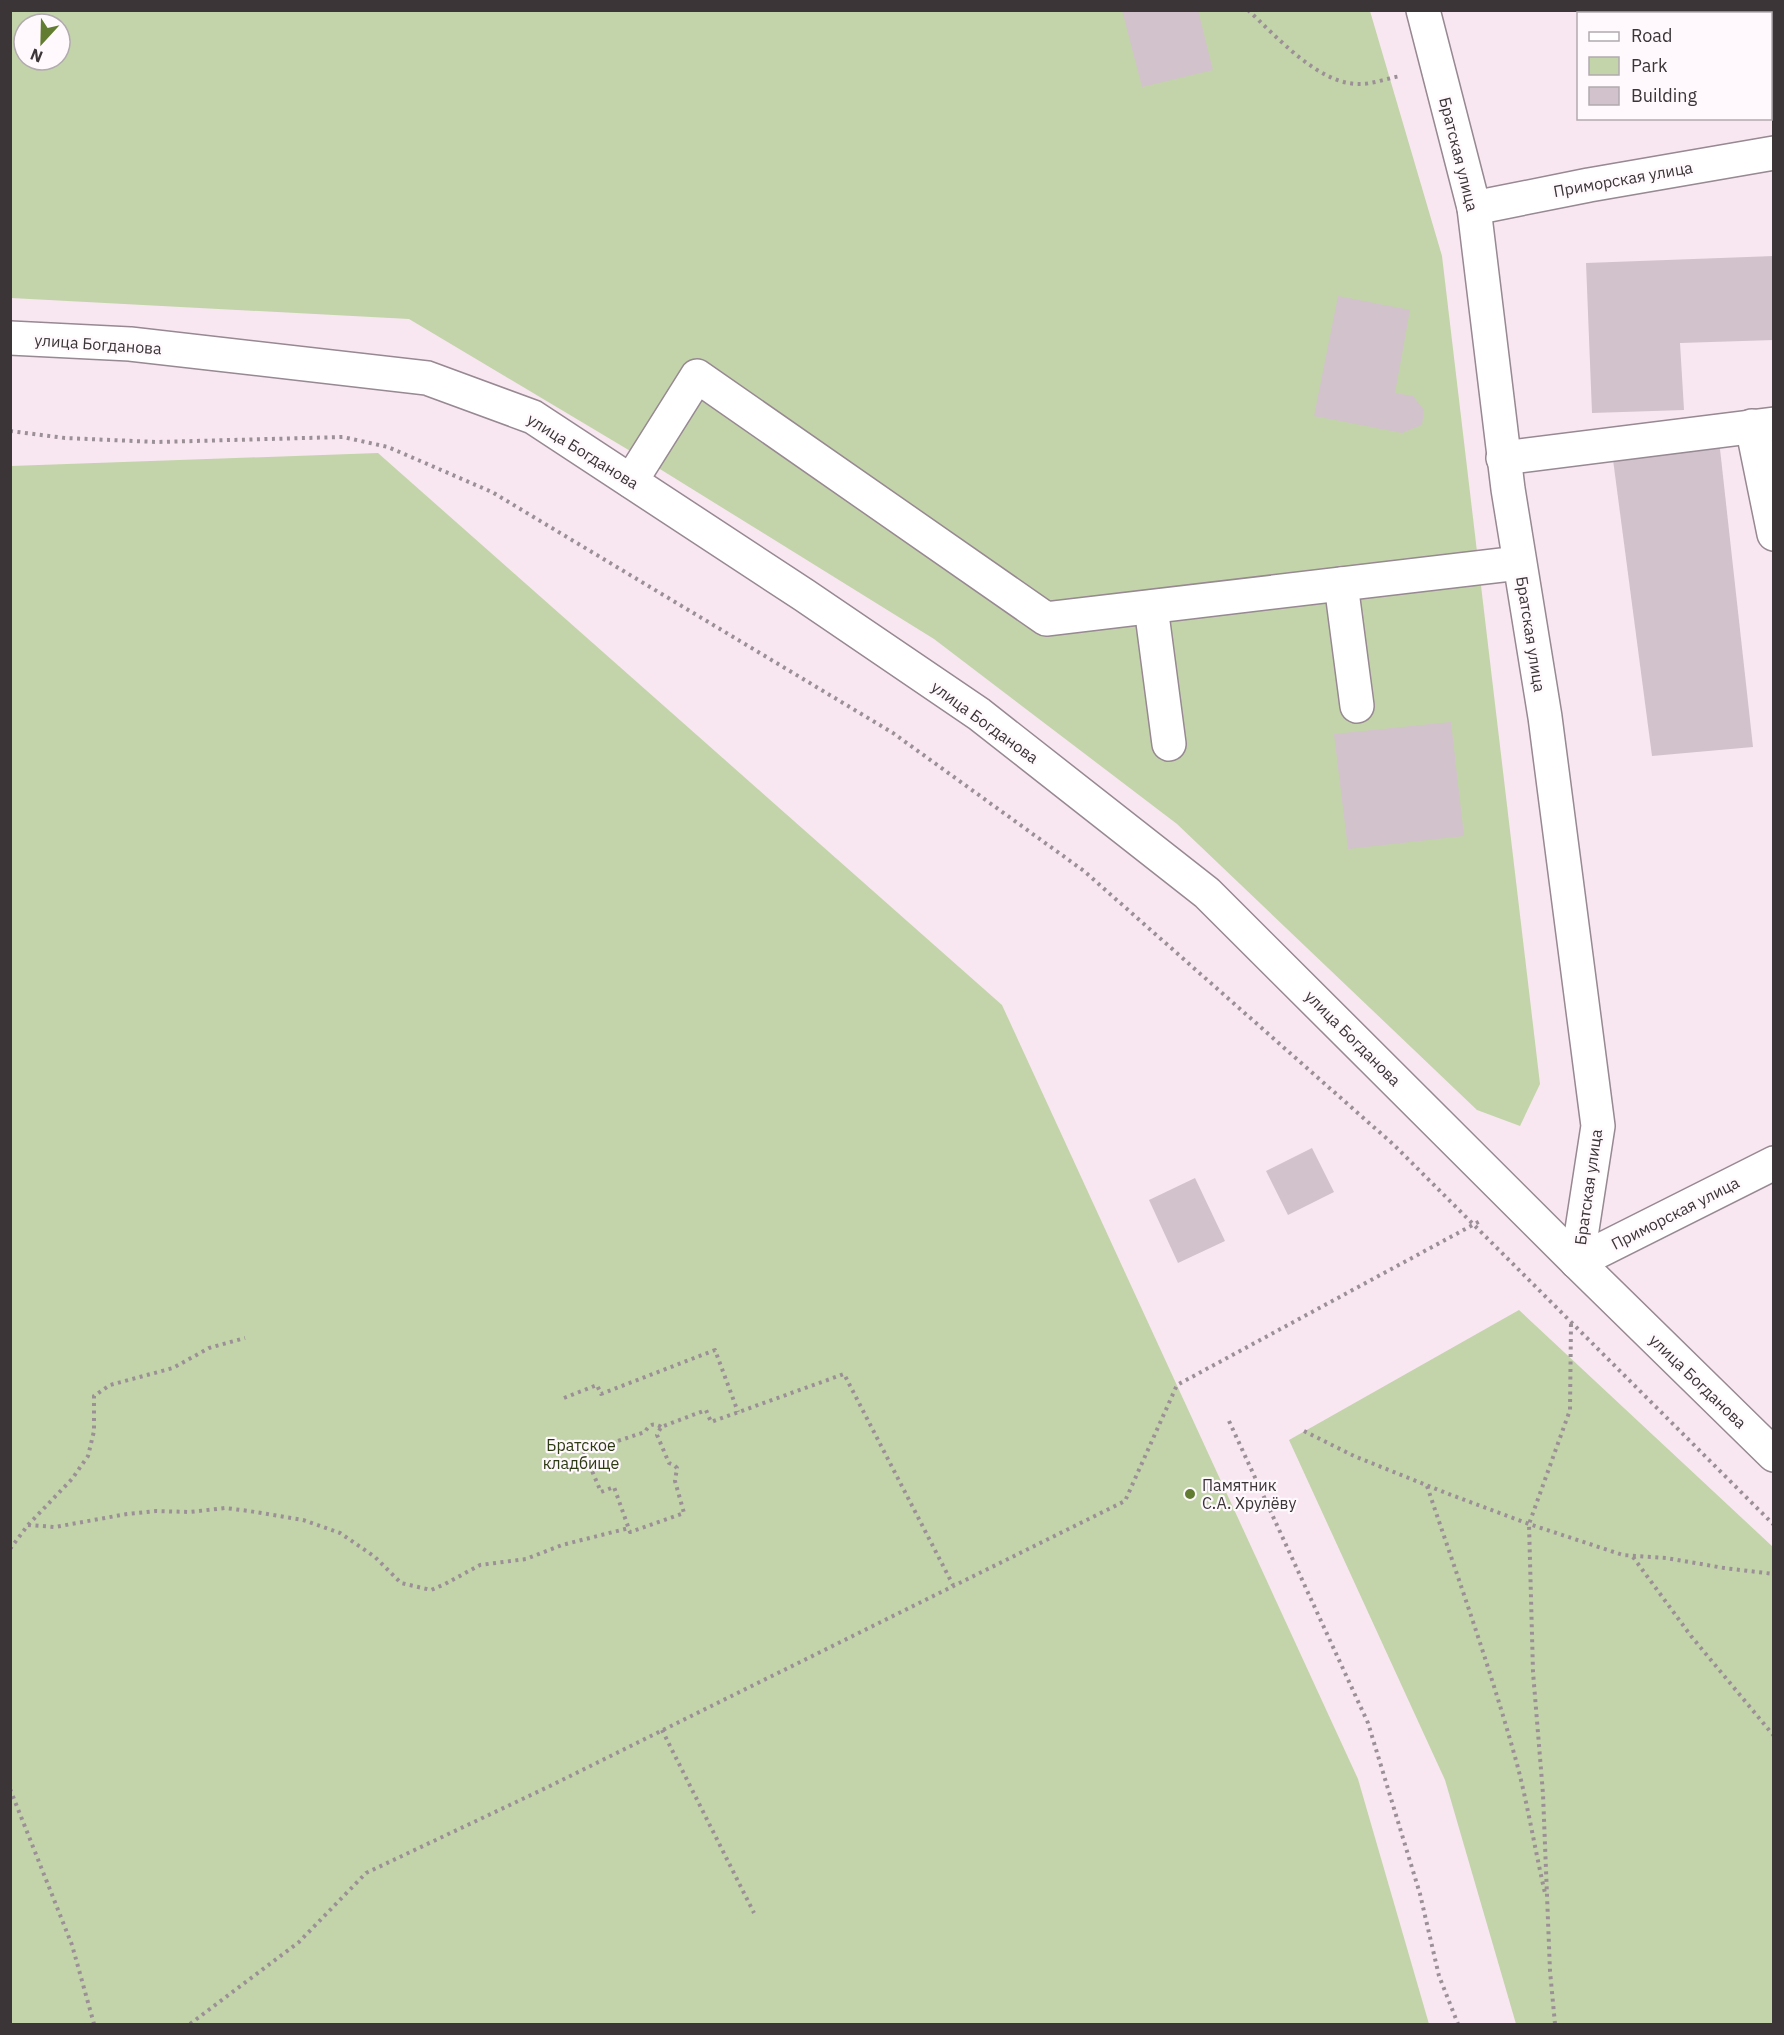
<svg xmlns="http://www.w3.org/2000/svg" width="1784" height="2035" font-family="'IBM Plex Sans',sans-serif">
<rect width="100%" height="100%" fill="#f8e7f1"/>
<g fill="#c3d4aa" fill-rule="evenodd">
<path d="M10 11H1370L1442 256 1540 1084 1520 1126 1477 1110 1177 824 934 639 647 461 409 319 11 298ZM24 24H60V60H24Z"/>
<path d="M378 453 1002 1005 1358 1779 1429 2024H11V466Z"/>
<path d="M1519 1310 1773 1547V2024H1516L1445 1780 1289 1440Z"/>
</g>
<g fill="#d2c2cc">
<path d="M1122 10H1198L1213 70 1142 87Z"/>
<path d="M1774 256V340L1680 343 1684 410 1592 413 1586 263Z"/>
<path d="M1338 296 1410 310 1395 393 1413 396 1424 410 1422 425 1402 433 1314 416Z"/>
<path d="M1719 440 1753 747 1652 756 1612 452Z"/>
<path d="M1451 722 1464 836 1348 849 1334 734Z"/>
<path d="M1312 1148 1334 1192 1288 1215 1266 1171Z"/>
<path d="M1195 1178 1225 1241 1178 1263 1149 1200Z"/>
</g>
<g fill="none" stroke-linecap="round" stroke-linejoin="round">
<defs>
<g id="minor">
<path d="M1423 10 1474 208 1508 489 1545 717 1598 1126 1577 1262"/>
<path d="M1474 208 1589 185 1774 153"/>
<path d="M1752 426 1774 534"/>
<path d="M1503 458 1774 424"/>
<path d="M631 481 697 376 1046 619 1519 563"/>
<path d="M1341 584 1357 706"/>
<path d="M1151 607 1169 744"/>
<path d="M1577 1262 1774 1163"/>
</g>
<path id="major" d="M10 338 130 344 427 378 533 417 804 595 979 714 1207 893 1577 1262 1774 1455"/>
</defs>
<use href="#minor" stroke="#978891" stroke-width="36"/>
<use href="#major" stroke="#978891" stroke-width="36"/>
<g stroke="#9c9097" stroke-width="4" stroke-dasharray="3 4.5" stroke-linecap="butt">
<path d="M1248 10C1276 36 1319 85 1360 84 1373 84 1388 78 1401 76"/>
<path d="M10 431 65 438 157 442 343 437 388 447 492 492 893 733 1084 871 1394 1145 1774 1525"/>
<path d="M564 1398 597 1385 601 1394 715 1350 738 1412"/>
<path d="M1229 1421 1368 1723 1420 1894 1439 1976 1458 2024"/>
<path d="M661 1427C653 1422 649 1425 645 1432L584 1452 601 1492 614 1487 630 1532 684 1513 675 1481 677 1468 674 1465 669 1463 657 1435 661 1427 706 1410 711 1422 844 1374 953 1585"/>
<path d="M1304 1431 1354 1456 1446 1493 1529 1524 1623 1555 1666 1558 1724 1568 1774 1574"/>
<path d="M1427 1486C1458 1578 1491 1670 1517 1764 1528 1806 1535 1850 1545 1893"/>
<path d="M28 1525 55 1527 127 1514 156 1511 190 1512 225 1508 249 1511 303 1520 340 1533 375 1557 401 1583 431 1590 445 1584 480 1565 526 1559 562 1545 629 1528"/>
<path d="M10 1549 28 1525 72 1479 88 1456 94 1431V1396L110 1385 173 1368 209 1348 245 1338"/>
<path d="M1633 1557 1691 1636 1774 1736"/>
<path d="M662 1730 754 1913"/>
<path d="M10 1789 72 1945 94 2024"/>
<path d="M190 2024 299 1942 366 1873 550 1786 1125 1501 1177 1385 1482 1220"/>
<path d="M1555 2024 1550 1971 1543 1794 1533 1672 1529 1524 1570 1410 1571 1322"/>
</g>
<use href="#minor" stroke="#fff" stroke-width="33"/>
<use href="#major" stroke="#fff" stroke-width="33"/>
</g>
<circle fill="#627d31" stroke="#fff8fc" stroke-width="2" cx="1190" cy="1494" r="6"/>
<g text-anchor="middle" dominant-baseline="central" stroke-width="4.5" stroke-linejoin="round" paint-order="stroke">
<g font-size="16" fill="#3b3538" stroke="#fff8fc">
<text transform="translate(1459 154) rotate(76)">Братская улица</text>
<text transform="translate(1623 179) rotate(-10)">Приморская улица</text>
<text transform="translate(98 344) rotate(4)">улица Богданова</text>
<text transform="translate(583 451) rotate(32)">улица Богданова</text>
<text transform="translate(1531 634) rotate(81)">Братская улица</text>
<text transform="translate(985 722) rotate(36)">улица Богданова</text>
<text transform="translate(1353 1038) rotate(45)">улица Богданова</text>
<text transform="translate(1588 1187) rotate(-82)">Братская улица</text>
<text transform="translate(1675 1213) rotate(-27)">Приморская улица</text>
<text transform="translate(1698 1381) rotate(44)">улица Богданова</text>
</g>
<g font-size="16" fill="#2d3b12" stroke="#fff8fc">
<text x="581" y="1445">Братское<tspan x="581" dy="18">кладбище</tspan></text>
</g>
<g font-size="16" fill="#3b3538" stroke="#fff8fc" text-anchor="start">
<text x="1202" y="1485">Памятник<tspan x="1202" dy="18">С.А. Хрулёву</tspan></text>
</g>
</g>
<rect width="1784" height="2035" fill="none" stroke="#3b3538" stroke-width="24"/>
<rect x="1577" y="12" width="195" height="108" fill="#fff8fc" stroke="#b1aaae" stroke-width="1.5"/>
<rect x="1589" y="32" width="30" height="9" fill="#ffffff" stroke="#b1aaae" stroke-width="1.5"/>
<text x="1631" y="42" font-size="18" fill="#3b3538">Road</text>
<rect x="1589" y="57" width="30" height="18" fill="#c3d4aa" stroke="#b1aaae" stroke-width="1.5"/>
<text x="1631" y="72" font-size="18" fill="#3b3538">Park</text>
<rect x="1589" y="87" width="30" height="18" fill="#d2c2cc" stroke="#b1aaae" stroke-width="1.5"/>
<text x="1631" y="102" font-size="18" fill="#3b3538">Building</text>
<g transform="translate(42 42) rotate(202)"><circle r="28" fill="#fff8fc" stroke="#b1aaae" stroke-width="1.5"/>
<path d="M0-4.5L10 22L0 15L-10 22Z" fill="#627d31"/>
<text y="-9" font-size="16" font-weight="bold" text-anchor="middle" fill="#3b3538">N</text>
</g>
</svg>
